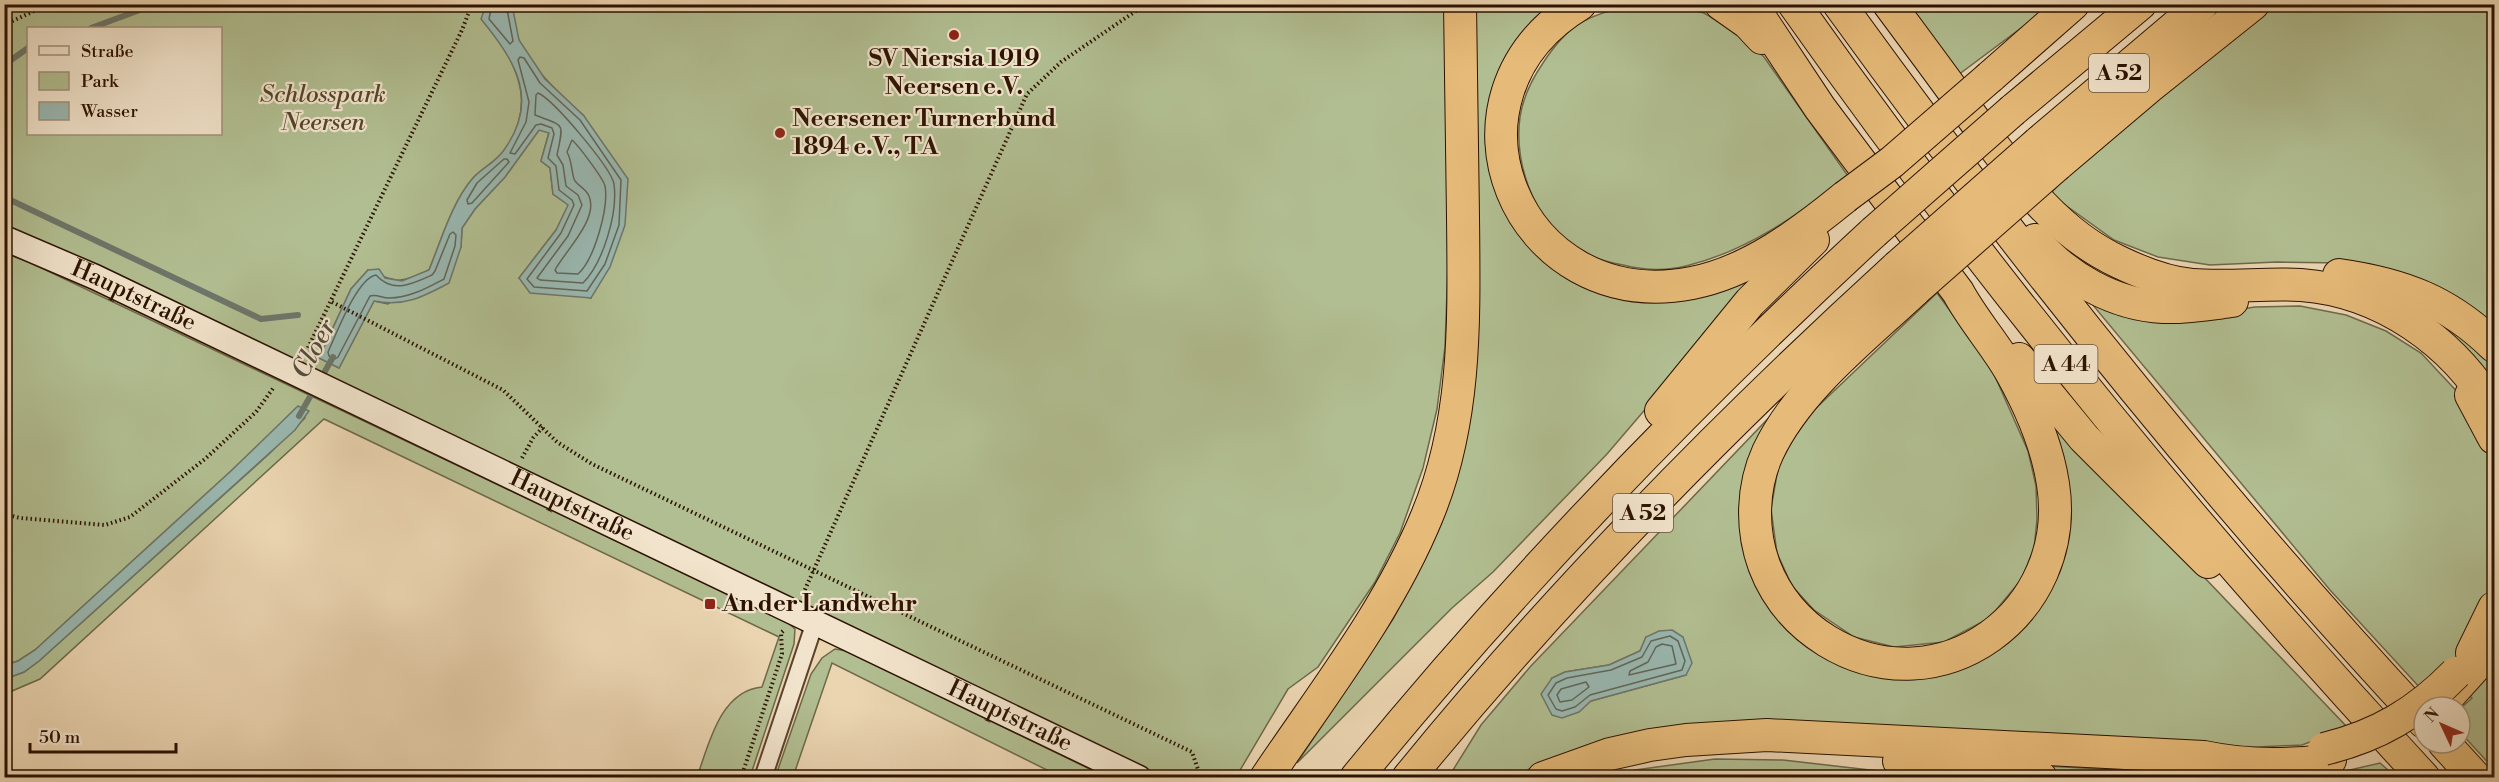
<svg xmlns="http://www.w3.org/2000/svg" width="2499" height="782" font-family="'Libre Bodoni',serif">
<rect width="100%" height="100%" fill="#ebd5b1"/>
<filter id="stains"><feTurbulence type="fractalNoise" baseFrequency=".00333" numOctaves="4"/><feColorMatrix values="0 0 0 0 .2 0 0 0 0 .09 0 0 0 0 .02 0 0 0 .5 -.17"/></filter>
<radialGradient id="worn" r=".72"><stop offset=".6" stop-color="#630" stop-opacity="0"/><stop offset="1" stop-color="#630" stop-opacity=".3"/></radialGradient>
<g fill="#b1be91" stroke="#6e6848" stroke-width="1.5" fill-rule="evenodd">
<path d="M4 5H486L485 12C510 61 542 97 504 151 496 162 482 168 473 178 452 202 441 241 429 270 399 283 399 284 368 270L351 289 319 358 339 368 374 301 388 304 461 247 462 228 475 209 505 177 539 130 549 132 541 161 550 168 553 194 569 205 556 230 519 278 591 298 584 116C554 88 509 51 512 5H1447L1450 208 1445 347 1437 409 1423 468 1400 533 1375 582 1318 667 1288 689 1236 777H1157L304 368 5 228ZM28 28H220V134H28Z"/>
<path d="M1471 5H1562L1495 160 1592 286 1779 253 1607 454 1493 572 1452 608 1297 763 1393 619 1429 550 1455 480Z"/>
<path d="M1636 5H1673L1704 13 1740 34 1764 57 1848 176C1799 214 1748 251 1686 266 1666 271 1643 270 1623 265 1605 262 1588 256 1573 246 1533 221 1514 161 1520 117 1523 97 1532 79 1543 63 1552 49 1566 32 1580 23 1598 13 1616 8 1636 5Z"/>
<path d="M1908 5H2052L1958 75Z"/>
<path d="M2277 5H2494V329L2435 285 2396 271 2343 263 2277 262 2210 265 2158 257 2114 240 2050 194 2068 175 2210 55Z"/>
<path d="M4 253 29 262 787 622 795 629 794 644 750 777H697C709 744 720 691 762 687L779 637 324 419 40 679 5 694V679L24 672 39 661 269 454 305 418 298 407 231 471 35 650 18 661 5 665Z"/>
<path d="M2082 292 2202 315 2255 307 2300 306 2346 315 2386 331 2421 353 2463 398 2491 451 2494 475V578L2482 616 2466 647 2447 669 2422 690 2330 590Z"/>
<path d="M1937 293 1990 365 2028 451 2036 486 2037 519 2034 549 2021 580 1996 610 1984 621 1944 642 1894 647 1854 637 1814 610 1792 586 1777 553 1771 509 1778 468 1792 440 1814 410Z"/>
<path d="M2402 296 2494 357V393Z"/>
<path d="M1805 380 1747 492 1809 641 1966 660 2052 569 2034 399 2348 728 2302 745 2257 747 1767 724 1549 760 1512 777 1448 778 1481 725 1530 667ZM1646 637 1686 675 1591 701 1552 678 1565 672 1609 665 1640 651Z"/>
<path d="M835 649 847 651 1106 777H1061L832 663 793 777 775 778 811 674 822 658Z"/>
<path d="M2494 662V769L2460 732V709L2472 698 2468 695Z"/>
<path d="M1715 759 1783 760 1931 777 1612 778 1635 770Z"/>
<path d="M1990 763 2247 777 2108 778Z"/>
<path d="M2380 763 2396 777 2315 778Z"/>
</g>
<g fill="#99b8b1" stroke="#6d766a" stroke-width="1.5">
<path d="M486 5H512L519 40 545 79 584 116 628 179 625 225 610 267 591 298 530 293 519 278 556 230 568 205 553 194 550 168 541 161 549 133 539 130 505 177 475 209 462 228 461 247 449 283C423 297 404 307 374 301L339 368 319 358 351 289 368 270 379 269 385 278 402 281 429 270C441 241 452 202 473 178 482 168 496 162 504 150 540 100 516 62 481 19Z"/>
<path d="M298 406 309 411 295 430 39 661 24 672 5 679V665L18 661 35 650 231 471Z"/>
<path d="M1672 630 1683 637 1692 663 1686 675 1591 701 1579 712 1562 718 1552 715 1541 694 1552 678 1565 672 1609 665 1640 651 1646 637 1659 631Z"/>
</g>
<g fill="none" stroke-linecap="round" stroke-linejoin="round">
<g stroke="#626558" stroke-width="1.5">
<path d="M492 4 489 19 510 44 513 41 506 4"/>
<path d="M520 57 524 58 540 83 580 120 621 180 619 225 605 264 587 291 534 287 527 279 561 233 574 205 572 200 559 190 556 166 548 158 554 134 552 128 541 124 536 125 515 154 510 153 526 122 529 102 518 60Z"/>
<path d="M538 93C554 100 611 168 614 184 618 213 603 263 583 283L540 280 537 278 568 236 582 205 578 195 566 186 563 165 557 155C564 121 565 127 535 115L536 95Z"/>
<path d="M572 140C578 145 603 178 605 186 609 208 594 260 578 274L557 273 555 270C565 251 599 219 589 196 586 188 576 185 574 179 571 169 572 161 567 152Z"/>
<path d="M504 159H507L509 162 472 203 468 204 467 200 477 183Z"/>
<path d="M453 232 456 235 455 246 444 279C427 288 409 298 389 298 382 298 377 294 370 296L338 357 335 359 329 356 328 352C336 335 357 278 376 275 393 294 412 284 432 275L435 271 450 234Z"/>
<path d="M1670 636 1678 641 1685 661 1682 670 1590 695 1575 707 1562 711 1556 709 1548 695 1556 683 1567 678 1611 670 1642 657 1651 641Z"/>
<path d="M1662 644 1672 646 1676 664 1629 675 1630 671 1648 662 1656 647Z"/>
<path d="M1586 682 1589 687 1572 700 1560 702 1557 695 1561 689Z"/>
</g>
<g stroke="#6d766a" stroke-width="6">
<path d="M91 28 156 4"/>
<path d="M4 65 28 48"/>
<path d="M4 197 261 319 298 315"/>
<path d="M320 380 333 357"/>
<path d="M299 416 315 388"/>
</g>
<defs>
<path id="street" d="M763 778 815 622"/>
<g id="secondary">
<path id="s1" d="M4 238 95 277 1139 778"/>
</g>
<g id="highway">
<path d="M1580 4C1426 97 1516 317 1692 283 1749 272 1801 233 1845 197"/>
<path d="M1721 4 1748 23 1762 38"/>
<path d="M1751 4 1820 108 1958 292C1973 320 1995 344 2011 372 2030 406 2047 445 2053 484 2073 612 1940 710 1827 641 1798 623 1776 597 1764 565 1751 529 1752 487 1768 452 1798 388 1866 336 1916 289"/>
<path d="M1794 4C1986 276 2198 534 2424 778"/>
<path d="M1839 4C2020 254 2214 496 2424 722"/>
<path d="M1889 4C1918 43 1947 82 1975 121 2016 176 2055 232 2119 262 2140 272 2169 283 2192 285 2228 288 2265 283 2301 285 2382 291 2454 342 2494 411"/>
<path d="M1990 77 2073 4"/>
<path d="M2013 110 2140 4"/>
<path d="M2038 143 2202 4"/>
<path d="M2057 165 2149 87 2253 4"/>
<path d="M2035 240C2065 277 2115 305 2163 307 2186 308 2209 304 2232 301"/>
<path d="M2339 275C2402 284 2448 301 2494 346"/>
<path d="M2019 359 2084 438 2208 562"/>
<path d="M2471 395 2494 438"/>
<path d="M1661 411 1750 302 1813 240"/>
<path d="M2472 653 2494 608"/>
<path d="M2443 702 2480 661 2494 637"/>
<path d="M2444 743 2476 778"/>
<path d="M1899 761 2041 778"/>
<path d="M1266 778C1323 693 1388 611 1427 516 1467 420 1464 319 1463 217 1462 146 1461 75 1460 4"/>
<path d="M1356 778C1515 583 1689 403 1874 232"/>
<path d="M1408 778C1557 595 1723 426 1897 267"/>
<path d="M1543 778 1610 754 1650 745 1686 740 1767 735 2204 757C2246 766 2287 766 2330 760"/>
</g>
</defs>
<use href="#street" stroke="#5c432c" stroke-width="20"/>
<use href="#secondary" stroke="#2c1200" stroke-width="27"/>
<use href="#highway" stroke="#2c1200" stroke-width="34"/>
<g stroke="#2c1200" stroke-width="4" stroke-dasharray="1.5 3" stroke-linecap="butt">
<path d="M4 25 49 4"/>
<path d="M332 302 503 390 557 442 592 464 1192 752 1201 778"/>
<path d="M304 356 462 30 472 4"/>
<path d="M522 458 533 438 543 427"/>
<path d="M4 514 20 518 105 525 130 517 205 459 256 412 274 387"/>
<path d="M803 594 1027 94 1061 62 1146 4"/>
<path d="M741 778 782 654 781 633 784 630"/>
</g>
<use href="#street" stroke="#f2e4cc" stroke-width="16"/>
<use href="#secondary" stroke="#f2e4cc" stroke-width="24"/>
<use href="#highway" stroke="#e6ba78" stroke-width="32"/>
<defs>
<g id="highway-bridge">
<path d="M1845 197 1892 162 1990 77"/>
<path d="M1874 232 2013 110"/>
<path d="M1897 267 2038 143"/>
<path d="M1916 289 2057 165"/>
<path d="M2324 749C2378 736 2418 712 2456 673"/>
</g>
</defs>
<use href="#highway-bridge" stroke="#2c1200" stroke-width="34" stroke-linecap="butt"/>
<use href="#highway-bridge" stroke="#e6ba78" stroke-width="32"/>
</g>
<g fill="#8f2418" stroke="#f2e4cc" stroke-width="2">
<circle cx="954" cy="35" r="6"/>
<circle cx="780" cy="133" r="6"/>
<rect x="704" y="598" width="12" height="12" rx="3"/>
</g>
<g text-anchor="middle" dominant-baseline="central" stroke-width="4.5" stroke-linejoin="round" paint-order="stroke">
<g fill="#f2e4cc" stroke="#67513d" stroke-width="1.5">
<rect x="2089" y="54" width="60" height="38" rx="4.5"/>
<rect x="2034.5" y="345" width="63" height="38" rx="4.5"/>
<rect x="1613" y="494" width="60" height="38" rx="4.5"/>
</g>
<g font-size="22" font-weight="bold" fill="#2c1200">
<text x="2119" y="73">A 52</text>
<text x="2066" y="364">A 44</text>
<text x="1643" y="513">A 52</text>
</g>
<g font-size="24" font-weight="bold" fill="#2c1200" stroke="#f2e4cc" text-anchor="start">
<text x="954" y="59" text-anchor="middle">SV Niersia 1919<tspan x="954" dy="28">Neersen e.V.</tspan></text>
<text x="792" y="119">Neersener Turnerbund<tspan x="792" dy="28">1894 e.V., TA</tspan></text>
<text x="722" y="604">An der Landwehr</text>
</g>
<g font-size="24" font-style="italic" fill="#54462c" stroke="#f2e4cc">
<text x="323" y="95">Schlosspark<tspan x="323" dy="28">Neersen</tspan></text>
</g>
<g font-size="24" fill="#2c1200" stroke="#f2e4cc">
<text stroke="none"><textPath href="#s1" startOffset="142">Hauptstraße</textPath></text>
<text stroke="none"><textPath href="#s1" startOffset="628">Hauptstraße</textPath></text>
<text stroke="none"><textPath href="#s1" startOffset="1114">Hauptstraße</textPath></text>
</g>
<g font-size="26" font-style="italic" fill="#524c3e" stroke="#f2e4cc">
<text transform="translate(314 349) rotate(-61)">Cloer</text>
</g>
</g>
<rect width="2499" height="782" fill="none" stroke="#ebd5b1" stroke-width="24"/>
<rect x="6" y="6" width="2487" height="770" fill="none" stroke="#2c1200" stroke-width="3"/>
<rect x="12" y="12" width="2475" height="758" fill="none" stroke="#2c1200" stroke-width="1.5"/>
<rect x="27" y="27" width="195" height="108" fill="#f2e4cc" stroke="#a3907a" stroke-width="1.5"/>
<rect x="39" y="46" width="30" height="9" fill="#f2e4cc" stroke="#a3907a" stroke-width="1.5"/>
<text x="81" y="57" font-size="18" fill="#2c1200">Straße</text>
<rect x="39" y="72" width="30" height="18" fill="#b1be91" stroke="#a3907a" stroke-width="1.5"/>
<text x="81" y="87" font-size="18" fill="#2c1200">Park</text>
<rect x="39" y="102" width="30" height="18" fill="#99b8b1" stroke="#a3907a" stroke-width="1.5"/>
<text x="81" y="117" font-size="18" fill="#2c1200">Wasser</text>
<g transform="translate(2442 725) rotate(314)"><circle r="28" fill="#f2e4cc" stroke="#a3907a" stroke-width="1.5"/>
<path d="M0-4.5L10 22L0 15L-10 22Z" fill="#8f2418"/>
<text y="-9" font-size="16" font-weight="bold" text-anchor="middle" fill="#2c1200">N</text>
</g>
<path d="M30 743v9h146v-9" fill="none" stroke="#2c1200" stroke-width="3"/>
<text x="39" y="743" font-size="18" fill="#2c1200" stroke="#f2e4cc" stroke-width="4.5" paint-order="stroke">50 m</text>
<rect width="100%" height="100%" filter="url(#stains)"/>
<rect width="100%" height="100%" fill="url(#worn)"/>
</svg>
